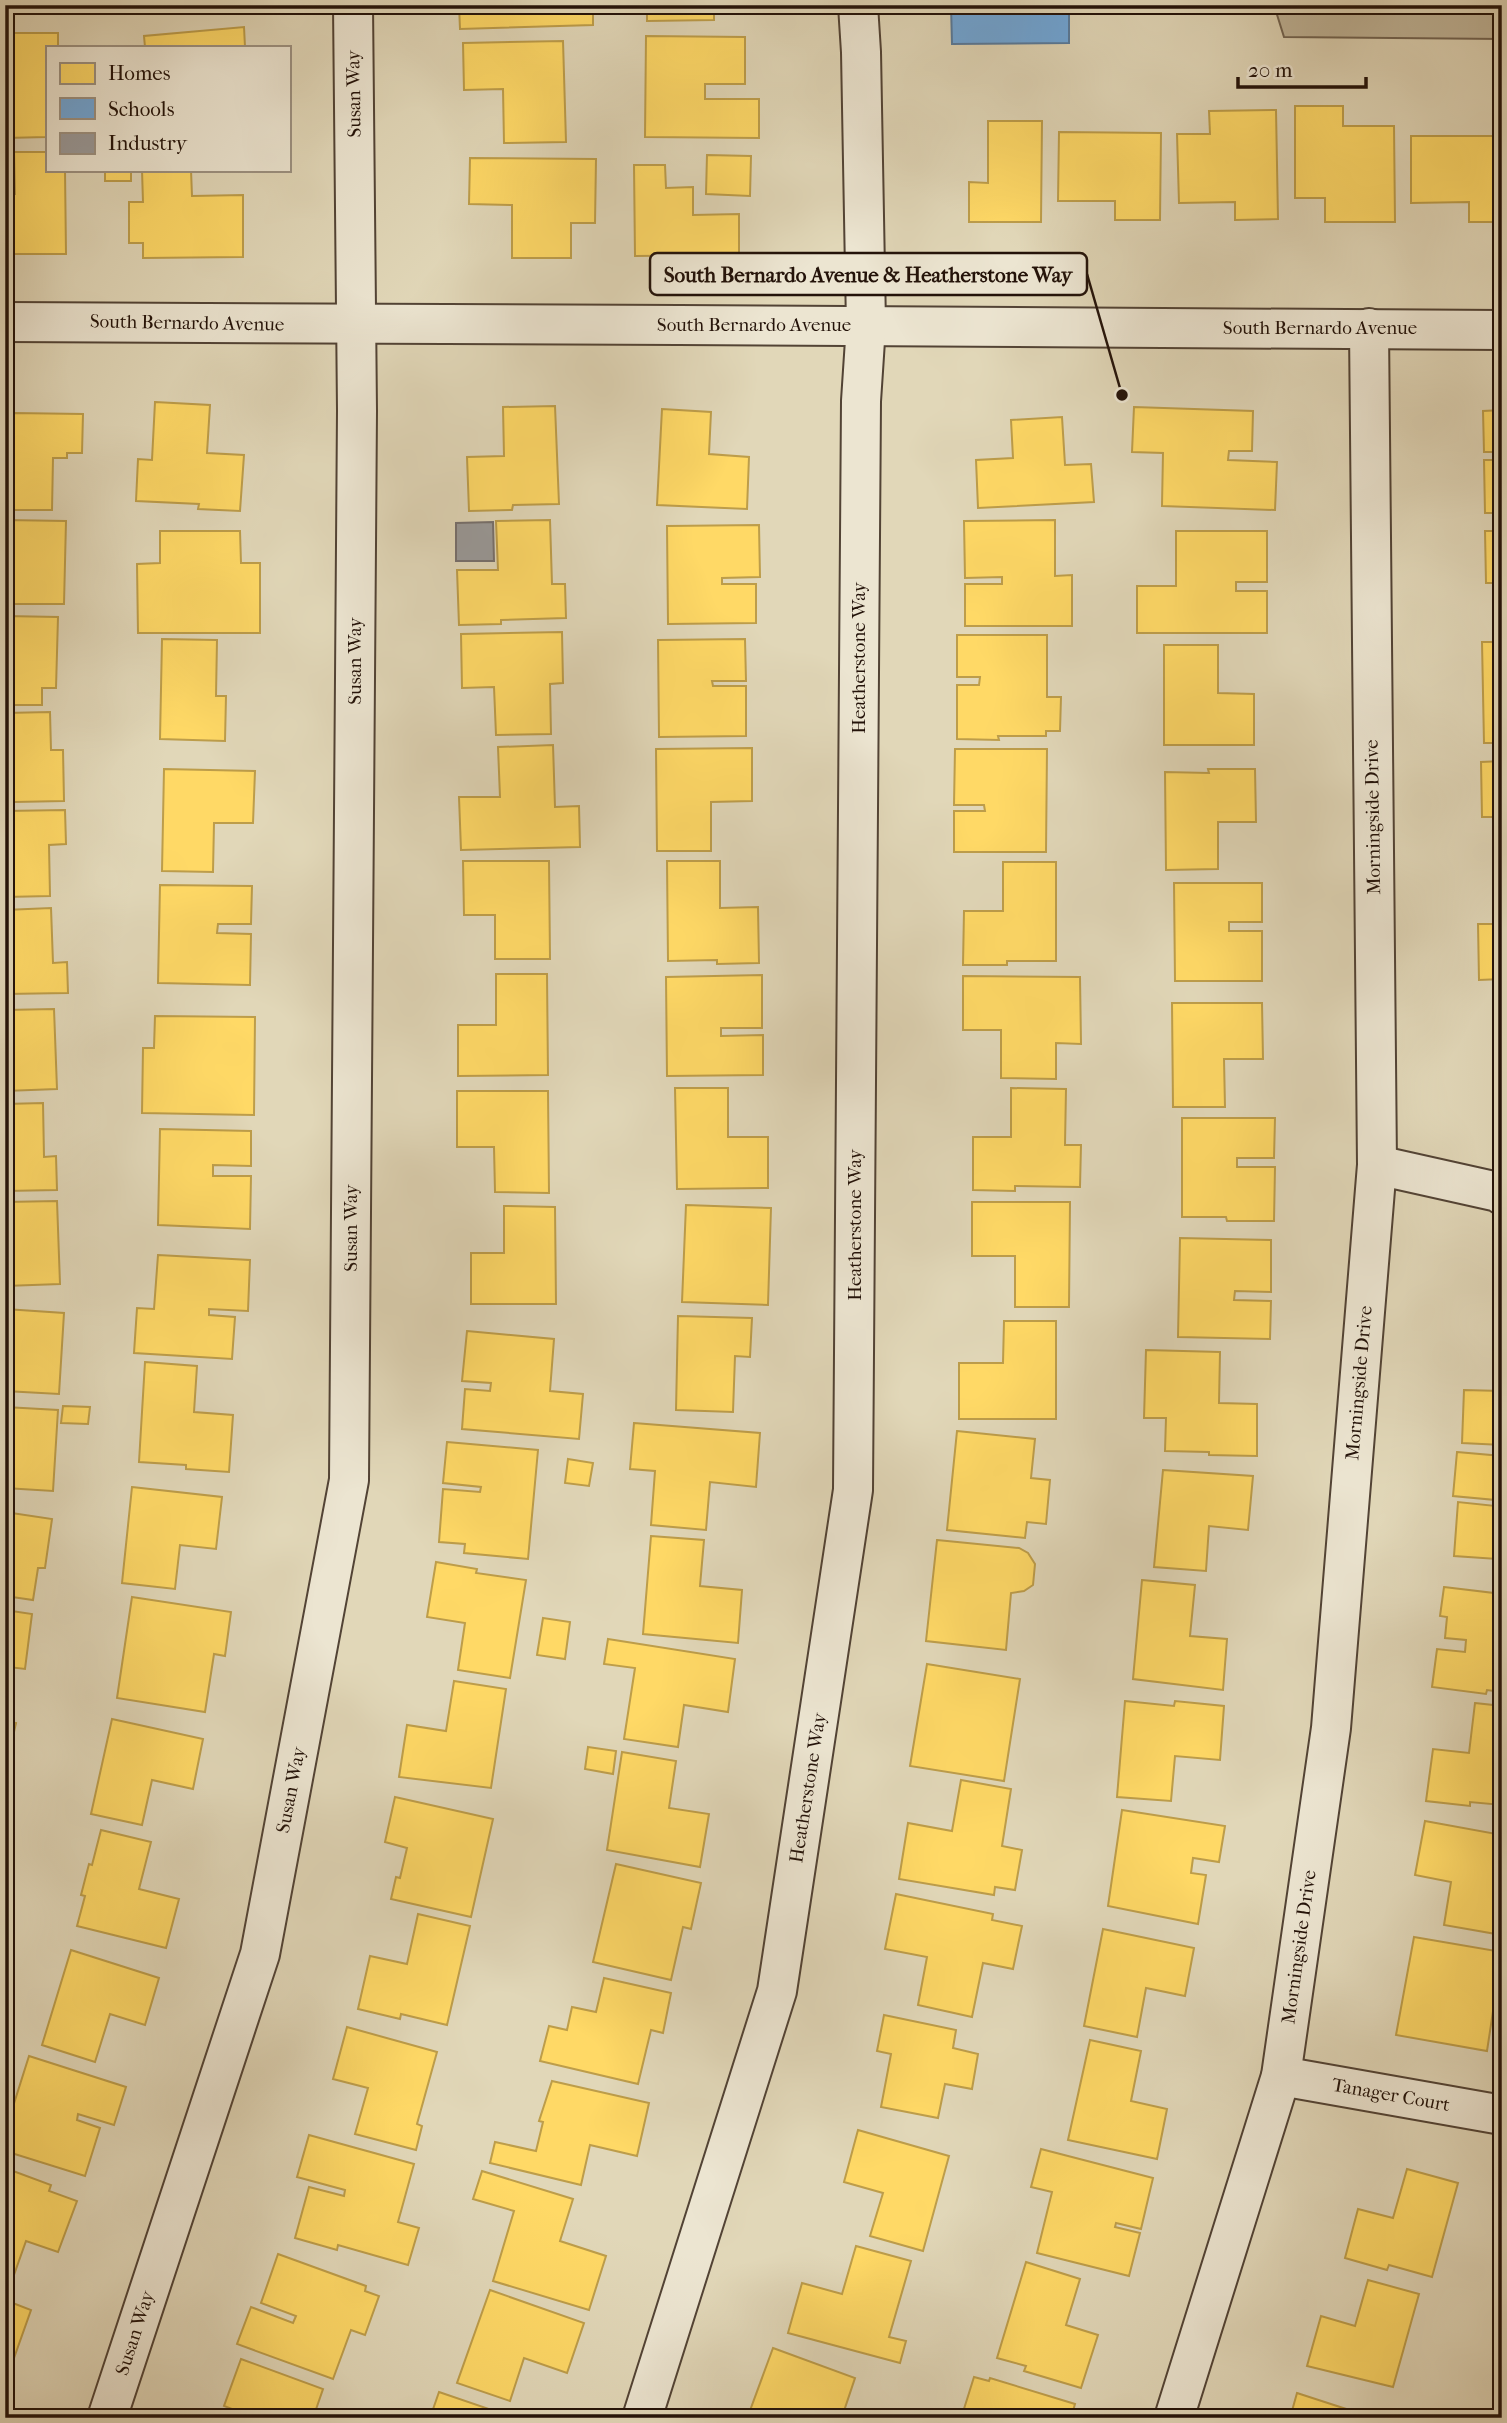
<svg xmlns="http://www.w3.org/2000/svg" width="1507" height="2423" font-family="'IM FELL French Canon',serif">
<rect width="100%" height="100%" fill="#e1d7b8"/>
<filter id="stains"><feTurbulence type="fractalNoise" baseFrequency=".00286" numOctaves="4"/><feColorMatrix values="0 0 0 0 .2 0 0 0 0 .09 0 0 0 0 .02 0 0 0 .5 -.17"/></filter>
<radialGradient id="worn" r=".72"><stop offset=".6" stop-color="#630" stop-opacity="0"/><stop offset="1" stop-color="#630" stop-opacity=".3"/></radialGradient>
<path fill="#c1b69a" stroke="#726452" stroke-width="2" d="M1274 5H1502V39L1284 37Z"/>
<g fill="#ffd966" stroke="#bd9d4a" stroke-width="2">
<path d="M459 5H593V25L460 29Z"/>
<path d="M647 5H714V20L647 21Z"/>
<path d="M244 27 245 47H145L144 36Z"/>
<path d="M9 33H58V47H47V137L5 138V76H9Z"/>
<path d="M646 36 745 37V84H705V99H759V138L645 137Z"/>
<path d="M563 41 566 142 504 143 503 89 464 90 463 43Z"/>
<path d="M1295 106H1343V126H1394L1395 222H1325V198H1295Z"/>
<path d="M1276 110 1278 219 1235 220V202L1179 203 1177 134H1210L1209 111Z"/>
<path d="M988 121H1042L1041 222H969V182L988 183Z"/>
<path d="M1059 132 1161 133 1160 220H1115V201H1058Z"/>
<path d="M1411 136H1502V222H1469V202L1411 203Z"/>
<path d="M14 152H47V170H65L66 254H5V194H15Z"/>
<path d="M707 155 751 156 750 196 706 194Z"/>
<path d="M470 158 596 159 595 223H571V258H512V205L469 204Z"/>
<path d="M634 165H665L666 188 693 187V215L739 214V255L635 256Z"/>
<rect x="105" y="170" width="26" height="11"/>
<path d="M142 170H191L192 196 243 195V257L143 258V243H129V202H143Z"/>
<path d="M155 402 210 405 207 453 244 455 240 511 198 509 199 504 136 501 138 459 152 460Z"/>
<path d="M555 406 559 504 513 505 512 510 469 511 467 457 504 456 503 407Z"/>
<path d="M1134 407 1253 411 1252 451H1229L1228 460 1277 462 1275 510 1162 506 1163 453 1132 452Z"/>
<path d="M662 409 711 412 709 454 749 457 747 509 657 505Z"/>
<path d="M1502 410V452H1484L1483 411Z"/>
<path d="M13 413 83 414 82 453H67V458H53L52 510H5V456L12 457Z"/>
<path d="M1062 417 1065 465 1091 464 1094 502 978 508 976 460 1013 458 1011 420Z"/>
<path d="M1484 460H1502V513H1485Z"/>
<path d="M5 520 66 521 64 604H7Z"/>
<path d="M550 520 552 584H565L566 618 501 620V624L459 625 457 570H498L496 521Z"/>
<path d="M1055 520V576L1072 575V626H965V584H1002V577L965 578 964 521Z"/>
<path d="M759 525 760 577 722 578V584H756V623L668 624 667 526Z"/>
<path d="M160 531H240L241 563H260V633H138L137 564 160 563Z"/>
<path d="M1176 531H1267V582H1236V591H1267V633H1137V586H1176Z"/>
<path d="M1485 531H1502V583H1486Z"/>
<path d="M5 616 58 617 56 688H42V705H5Z"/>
<path d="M562 632 563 683 550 684 551 734 496 735 494 687 462 688 461 634Z"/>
<path d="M957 635H1047V697H1061L1060 731H1046V736H998L999 740 957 739V685H979L980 677H957Z"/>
<path d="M162 639 217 640 216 696H226L225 741 160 739Z"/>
<path d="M745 639 746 681H712L713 686H746V736L659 737 658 640Z"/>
<path d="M1482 642H1502V743H1484Z"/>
<path d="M1164 645H1218V693L1254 694V745H1164Z"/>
<path d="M50 712 51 750H63L64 801 14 802V796H5V713Z"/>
<path d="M553 745 555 807 579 806 580 847 461 850 459 797H500L498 747Z"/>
<path d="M752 748V801L711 802V851H657L656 749Z"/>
<path d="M955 749H1047L1046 852H954V811H985L984 805H954Z"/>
<path d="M1502 761V817H1482L1481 762Z"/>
<path d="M164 769 255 771 253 823H214L213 872 162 871Z"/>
<path d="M1208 769H1255L1256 822H1218V869L1166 870 1165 772 1209 773Z"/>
<path d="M65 810 66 844 49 845 50 896 5 897V811Z"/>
<path d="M463 861H549L550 959H495V915H464Z"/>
<path d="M667 861H720V908L758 907 759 963 717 964V960L668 961Z"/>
<path d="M1003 862H1056V961H1007V965H963L964 911H1003Z"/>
<path d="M1174 883H1262V922H1229V931H1262V981H1175Z"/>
<path d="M160 885 252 886 251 924H218L217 933 251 934 250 985 158 983Z"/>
<path d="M51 908 53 963 67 962 68 993 5 994V910Z"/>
<path d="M1478 924H1502V979L1479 980Z"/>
<path d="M496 974H547L548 1075 458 1076V1025H496Z"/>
<path d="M762 975V1028H721V1036L763 1035V1075L667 1076 666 977Z"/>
<path d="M963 976 1080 977 1081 1044 1056 1043V1079L1001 1078V1030H963Z"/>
<path d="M1172 1003H1262L1263 1059H1224L1225 1107H1173Z"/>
<path d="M54 1009 57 1089 5 1091V1010Z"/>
<path d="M155 1016 255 1017 254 1115 142 1113 143 1048H154Z"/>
<path d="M675 1088H728V1137H768V1188L677 1189Z"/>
<path d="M1011 1088 1066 1089 1065 1145H1081L1080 1187 1015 1186V1191L973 1190V1137H1011Z"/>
<path d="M457 1091H548L549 1193 495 1192 494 1147H457Z"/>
<path d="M43 1103 44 1157 56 1156 57 1190 5 1191V1104Z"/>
<path d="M1182 1118H1275L1274 1158H1237V1167H1275L1274 1221H1227L1226 1217H1182Z"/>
<path d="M160 1129 251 1131V1166L213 1165V1176H251L250 1229 158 1225Z"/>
<path d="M57 1201 60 1284 5 1286V1202Z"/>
<path d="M972 1202H1070L1069 1307H1015V1256H972Z"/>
<path d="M686 1205 771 1208 768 1305 682 1302Z"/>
<path d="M504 1206 555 1207 556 1304H471V1253H504Z"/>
<path d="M1180 1238 1271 1240V1292L1235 1291 1234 1300 1271 1301 1270 1339 1178 1337Z"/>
<path d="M158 1255 250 1260 248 1311 209 1309V1315L235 1317 232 1359 134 1353 137 1308 154 1309Z"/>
<path d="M5 1309 64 1313 59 1394 5 1391Z"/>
<path d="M678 1316 752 1318 750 1357 735 1356 733 1412 676 1410Z"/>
<path d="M1004 1321H1056V1419H959V1363H1003Z"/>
<path d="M467 1331 554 1339 550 1391 583 1394 579 1439 462 1429 465 1389 490 1391 491 1383 462 1381Z"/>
<path d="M1146 1350 1220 1352 1219 1403 1257 1404V1456L1209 1455V1452L1165 1451 1166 1418H1144Z"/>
<path d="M145 1362 197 1366 194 1412 233 1415 229 1472 186 1469V1465L139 1462Z"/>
<path d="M1464 1390 1502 1391V1445L1462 1443Z"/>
<path d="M63 1406 90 1407 88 1424 61 1423Z"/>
<path d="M5 1407 58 1410 53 1491 5 1488Z"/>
<path d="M634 1423 760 1433 756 1487 710 1482 706 1530 651 1525 655 1471 630 1469Z"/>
<path d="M957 1431 1035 1439 1031 1478 1050 1480 1046 1524 1027 1522 1025 1538 947 1530Z"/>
<path d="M447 1442 538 1450 528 1559 464 1553 465 1544 439 1542 443 1489 480 1492 481 1487 443 1483Z"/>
<path d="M1457 1452 1502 1456V1555L1497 1554V1559L1454 1556 1458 1502 1495 1506V1500L1453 1496Z"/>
<path d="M568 1459 593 1463 589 1486 565 1483Z"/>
<path d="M1163 1470 1253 1476 1248 1530 1209 1526 1206 1571 1154 1567Z"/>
<path d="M132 1487 222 1497 216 1549 180 1545 175 1589 122 1583Z"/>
<path d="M5 1512 52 1519 45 1568H38L33 1600 5 1596Z"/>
<path d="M651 1536 704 1540 700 1586 742 1590 738 1643 643 1634Z"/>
<path d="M937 1540 1019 1548 1028 1553 1035 1564 1033 1585 1024 1591 1011 1593 1006 1650 926 1641Z"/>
<path d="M436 1562 477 1569 476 1573 526 1580 510 1678 458 1670 465 1623 427 1617Z"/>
<path d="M1142 1580 1195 1585 1190 1636 1227 1639 1223 1690 1133 1679Z"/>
<path d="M1444 1587 1502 1594V1692L1487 1690 1486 1694 1432 1687 1437 1649 1465 1652 1466 1640 1445 1638 1447 1617 1440 1616Z"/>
<path d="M132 1597 231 1612 225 1656 214 1654 205 1712 117 1698Z"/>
<path d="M5 1610 32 1614 25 1669 9 1667 5 1693Z"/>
<path d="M543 1618 570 1622 565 1659 537 1655Z"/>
<path d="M608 1639 735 1659 728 1712 684 1705 678 1747 624 1739 635 1668 604 1664Z"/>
<path d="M927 1664 1020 1679 1004 1781 910 1766Z"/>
<path d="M454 1681 506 1689 491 1788 399 1777 407 1725 446 1731Z"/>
<path d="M1125 1701 1174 1706 1175 1701 1224 1706 1220 1760 1175 1756 1171 1801 1117 1797Z"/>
<path d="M1475 1703 1502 1706V1805L1470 1802V1806L1426 1801 1433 1749 1469 1753Z"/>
<path d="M112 1719 203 1739 193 1789 152 1780 142 1825 91 1814Z"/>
<path d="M5 1721 16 1723 5 1772Z"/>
<path d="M588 1747 616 1751 613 1774 585 1769Z"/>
<path d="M622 1752 676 1761 669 1808 709 1814 700 1867 607 1850Z"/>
<path d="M961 1780 1011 1789 1002 1846 1022 1850 1015 1890 995 1887 994 1895 899 1879 908 1823 952 1831Z"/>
<path d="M395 1797 493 1819 471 1917 391 1899 396 1877 400 1878 407 1848 385 1842Z"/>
<path d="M1122 1810 1225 1826 1219 1862 1193 1858 1191 1873 1206 1875 1198 1924 1108 1906Z"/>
<path d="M1425 1821 1502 1835V1904L1496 1934 1444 1925 1451 1882 1415 1875Z"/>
<path d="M101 1830 151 1842 139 1889 179 1899 166 1948 77 1926 85 1896 81 1895 89 1864 92 1865Z"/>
<path d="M616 1864 701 1883 691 1929 683 1927 671 1980 593 1962Z"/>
<path d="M896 1894 993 1914 992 1920 1022 1926 1013 1969 983 1963 972 2017 918 2005 927 1957 885 1949Z"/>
<path d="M418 1914 470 1926 447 2025 401 2014 400 2019 358 2009 370 1956 407 1964Z"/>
<path d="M1103 1929 1194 1948 1185 1996 1146 1988 1137 2037 1084 2026Z"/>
<path d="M1414 1937 1502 1952 1487 2051 1396 2035Z"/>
<path d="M71 1950 159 1978 145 2025 110 2014 95 2062 42 2045Z"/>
<path d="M604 1978 671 1993 663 2033 651 2030 638 2084 540 2061 549 2026 567 2030 572 2007 596 2012Z"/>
<path d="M884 2015 956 2030 953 2048 978 2054 972 2089 945 2084 938 2118 881 2107 891 2054 877 2051Z"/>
<path d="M347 2027 437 2052 417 2124 422 2126 416 2150 355 2134 368 2088 333 2079Z"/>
<path d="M1090 2040 1141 2051 1131 2101 1167 2109 1157 2159 1068 2140Z"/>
<path d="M29 2056 126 2087 114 2125 78 2114 77 2120 100 2128 85 2176 5 2151V2132Z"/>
<path d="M552 2081 649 2103 637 2156 590 2145 581 2185 490 2163 495 2142 536 2151 543 2122 539 2121Z"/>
<path d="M858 2130 949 2156 923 2251 870 2236 883 2193 844 2182Z"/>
<path d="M309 2135 414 2164 398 2222 419 2228 408 2265 338 2245 337 2250 295 2238 309 2187 344 2196 345 2190 297 2177Z"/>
<path d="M1041 2149 1153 2178 1141 2229 1116 2223 1115 2227 1140 2233 1129 2276 1037 2253 1052 2192 1031 2187Z"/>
<path d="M5 2168 51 2185 49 2191 77 2201 58 2252 26 2241 9 2289 5 2287Z"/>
<path d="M1407 2169 1458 2183 1432 2277 1389 2265 1387 2270 1345 2258 1358 2209 1393 2218Z"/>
<path d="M482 2171 573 2199 560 2241 606 2256 589 2310 493 2281 514 2211 473 2199Z"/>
<path d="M856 2246 911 2261 889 2337 906 2341 900 2363 788 2333 802 2283 842 2294Z"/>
<path d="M278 2254 366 2286 365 2291 379 2296 365 2335 351 2330 333 2379 237 2344 251 2307 293 2323 296 2316 261 2303Z"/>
<path d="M1026 2262 1080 2279 1066 2325 1098 2335 1081 2388 1024 2371 1026 2366 997 2358Z"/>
<path d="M1368 2280 1419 2294 1393 2387 1307 2366 1321 2316 1355 2326Z"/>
<path d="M490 2290 584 2323 567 2373 524 2358 510 2401 457 2383Z"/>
<path d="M5 2300 31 2310 14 2358 5 2355Z"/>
<path d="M773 2348 855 2378 843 2414 853 2418 748 2416Z"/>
<path d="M241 2359 323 2389 313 2418H256L224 2406Z"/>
<path d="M974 2377 989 2381 990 2378 1075 2404 1071 2418H976V2416L963 2412Z"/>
<path d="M439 2392 515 2418H430Z"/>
<path d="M1297 2393 1374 2418H1290Z"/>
</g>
<path fill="#6fa8dc" stroke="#587b9d" stroke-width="2" d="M951 5H1069V43L952 44Z"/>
<path fill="#999" stroke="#76706e" stroke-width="2" d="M493 522 494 561H456V523Z"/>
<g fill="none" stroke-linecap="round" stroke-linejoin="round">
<defs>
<g id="minor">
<path d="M5 322C504 327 1003 323 1502 330"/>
<path d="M1377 1165 1498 1192 1502 1195"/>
<path d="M1281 2076 1502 2115"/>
<path d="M107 2418 260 1954 349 1480 357 411 353 5"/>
<path d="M642 2418 777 1991 853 1490 861 401 866 325 861 52 858 5"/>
<path d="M1174 2418 1281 2076 1331 1728 1377 1165 1369 328"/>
</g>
</defs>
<use href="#minor" stroke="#524335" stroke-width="42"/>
<use href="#minor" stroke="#ece5d1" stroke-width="38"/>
</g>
<g text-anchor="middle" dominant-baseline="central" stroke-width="7" stroke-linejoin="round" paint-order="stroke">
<g font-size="19" fill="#231209" stroke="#ece5d1">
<text transform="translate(354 94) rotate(-91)">Susan Way</text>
<text transform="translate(187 323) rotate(1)">South Bernardo Avenue</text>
<text x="754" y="325">South Bernardo Avenue</text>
<text x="1320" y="328">South Bernardo Avenue</text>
<text transform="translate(859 658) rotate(-90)">Heatherstone Way</text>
<text transform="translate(355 661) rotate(-90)">Susan Way</text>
<text transform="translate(1373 817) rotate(-91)">Morningside Drive</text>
<text transform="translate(855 1225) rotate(-90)">Heatherstone Way</text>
<text transform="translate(351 1228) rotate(-90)">Susan Way</text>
<text transform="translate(1359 1383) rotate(-85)">Morningside Drive</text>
<text transform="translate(808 1788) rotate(-81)">Heatherstone Way</text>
<text transform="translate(291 1790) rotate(-79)">Susan Way</text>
<text transform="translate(1299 1947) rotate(-82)">Morningside Drive</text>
<text transform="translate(1391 2095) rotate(10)">Tanager Court</text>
<text transform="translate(135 2333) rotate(-72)">Susan Way</text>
</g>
</g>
<path fill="none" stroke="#231209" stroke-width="2.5" d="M1122 395L1087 274"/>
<circle fill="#231209" stroke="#ece5d1" stroke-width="2.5" cx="1122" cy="395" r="7"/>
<rect fill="#ece5d1" stroke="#231209" stroke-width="2.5" x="650" y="253" width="437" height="42" rx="7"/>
<g font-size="21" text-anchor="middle" font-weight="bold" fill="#231209">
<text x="868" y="282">South Bernardo Avenue &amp; Heatherstone Way</text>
</g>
<rect width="1507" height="2423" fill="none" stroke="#e1d7b8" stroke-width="28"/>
<rect x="7" y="7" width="1493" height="2409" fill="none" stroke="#231209" stroke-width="3.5"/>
<rect x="14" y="14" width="1479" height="2395" fill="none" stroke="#231209" stroke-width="2"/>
<rect x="46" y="46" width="245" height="126" fill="#ece5d1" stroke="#9c9181" stroke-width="2"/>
<rect x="60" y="63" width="35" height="21" fill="#ffd966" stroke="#9c9181" stroke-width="2"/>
<text x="108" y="80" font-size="21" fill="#231209">Homes</text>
<rect x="60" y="98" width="35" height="21" fill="#6fa8dc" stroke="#9c9181" stroke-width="2"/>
<text x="108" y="116" font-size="21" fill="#231209">Schools</text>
<rect x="60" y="133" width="35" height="21" fill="#999999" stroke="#9c9181" stroke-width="2"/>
<text x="108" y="150" font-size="21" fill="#231209">Industry</text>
<path d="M1238 77v10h128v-10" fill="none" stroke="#231209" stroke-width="3.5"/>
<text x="1248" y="77" font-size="21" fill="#231209" stroke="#ece5d1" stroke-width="5" paint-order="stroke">20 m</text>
<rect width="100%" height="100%" filter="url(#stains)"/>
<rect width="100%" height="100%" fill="url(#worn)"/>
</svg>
